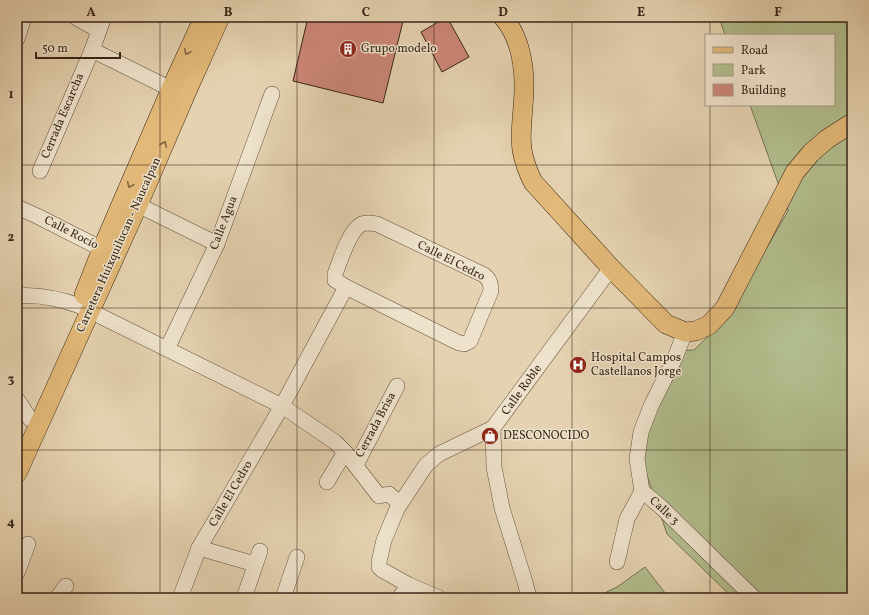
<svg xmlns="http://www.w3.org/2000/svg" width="869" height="615" font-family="Vollkorn,serif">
<rect width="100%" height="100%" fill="#e5d2b0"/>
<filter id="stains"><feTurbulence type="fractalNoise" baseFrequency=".005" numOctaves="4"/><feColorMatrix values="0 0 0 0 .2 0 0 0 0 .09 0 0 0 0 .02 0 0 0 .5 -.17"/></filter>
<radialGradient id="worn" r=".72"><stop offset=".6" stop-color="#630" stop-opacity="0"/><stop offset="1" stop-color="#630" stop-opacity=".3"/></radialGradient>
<g fill="#b2bd8d" stroke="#747252">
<path d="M719 17H852V598H733L667 534 639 452 673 351 694 350 725 320 788 211 750 105H834V35H725Z"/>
<path d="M645 567 669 598H594L617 587Z"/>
</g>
<g fill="#cc8677" stroke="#372617">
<path d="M308 17H404L383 103 293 81Z"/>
<path d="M447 17 469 57 442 72 421 32Z"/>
</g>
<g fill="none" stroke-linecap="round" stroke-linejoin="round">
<defs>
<g id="minor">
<path d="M75 17 98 30"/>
<path d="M17 39 24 17"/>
<path d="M92 50 171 89 181 92"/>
<path d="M40 171 92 50 104 17"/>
<path d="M138 205 217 244"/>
<path d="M17 207 37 216 102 249"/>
<path d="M369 223 377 224 484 275C490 280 491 284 491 291L470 341 464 344 459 343 346 287 335 280V274C340 261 349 232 360 225 363 223 366 223 369 223Z"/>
<path d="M17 296C38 294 60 299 80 306L282 406 335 442 345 452 379 496 389 494 400 504"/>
<path d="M685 332 675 358 651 406 641 432 637 459 642 491 661 507 754 598"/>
<path d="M167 349 217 244 272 94"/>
<path d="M17 399 30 419"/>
<path d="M356 465 397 386"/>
<path d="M327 482 345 452"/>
<path d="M199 548 255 564"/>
<path d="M617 562 627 519 642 491"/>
<path d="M17 573 28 544"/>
<path d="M57 598 66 586"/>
<path d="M180 598 199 548 282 406 346 287"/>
<path d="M244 598 260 551"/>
<path d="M283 598 297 557"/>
<path d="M399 598 409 585"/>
<path d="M439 598 409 585 382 570 379 567V562L384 540 397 509 426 465 439 454 493 428"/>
<path d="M527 598 528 594 525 582 502 508 494 467 493 428 611 268"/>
</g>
<g id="major">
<path d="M503 17C524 42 526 76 523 107 522 121 520 136 522 150 524 162 528 172 533 182L611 268 666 324 685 332 696 331 709 325 725 308 795 172 811 153 827 139 852 123"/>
<path d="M84 295 102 249 171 89 204 17"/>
<path d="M17 473 138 205 186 93 220 17"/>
</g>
</defs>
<use href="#minor" stroke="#62513d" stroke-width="16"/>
<use href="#major" stroke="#372617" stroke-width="20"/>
<use href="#minor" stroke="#eee2cc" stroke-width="15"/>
<use href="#major" stroke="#e2b978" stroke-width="19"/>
</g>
<defs><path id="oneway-chevron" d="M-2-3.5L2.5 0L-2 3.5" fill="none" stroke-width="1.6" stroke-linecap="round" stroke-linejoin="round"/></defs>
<g stroke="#846843">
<use href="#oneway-chevron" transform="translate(187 52) rotate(115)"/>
<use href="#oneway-chevron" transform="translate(164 144) rotate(-67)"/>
<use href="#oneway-chevron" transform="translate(130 185) rotate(113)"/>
</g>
<path fill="none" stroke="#372617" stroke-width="1" stroke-opacity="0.55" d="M160 17V598M297 17V598M434 17V598M572 17V598M710 17V35M710 105V598M17 165H852M17 308H852M17 450H852"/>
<defs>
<symbol id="building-disc" viewBox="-11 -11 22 22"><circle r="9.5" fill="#8f2418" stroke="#eee2cc"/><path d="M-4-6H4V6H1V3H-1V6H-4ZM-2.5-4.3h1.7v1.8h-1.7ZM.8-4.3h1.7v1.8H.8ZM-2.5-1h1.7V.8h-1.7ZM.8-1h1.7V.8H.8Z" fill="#fff"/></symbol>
<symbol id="hospital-disc" viewBox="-11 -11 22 22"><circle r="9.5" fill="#8f2418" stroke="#eee2cc"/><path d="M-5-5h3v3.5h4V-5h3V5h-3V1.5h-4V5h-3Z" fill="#fff"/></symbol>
<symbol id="shop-disc" viewBox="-11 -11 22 22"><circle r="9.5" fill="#8f2418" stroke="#eee2cc"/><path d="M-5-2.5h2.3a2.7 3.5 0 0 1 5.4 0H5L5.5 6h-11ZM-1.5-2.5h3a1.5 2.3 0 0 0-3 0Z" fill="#fff"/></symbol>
</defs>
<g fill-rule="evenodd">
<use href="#building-disc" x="338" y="39" width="20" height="20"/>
<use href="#hospital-disc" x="568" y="355" width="20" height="20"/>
<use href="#shop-disc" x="480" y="426" width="20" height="20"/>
</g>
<g text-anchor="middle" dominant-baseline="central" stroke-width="3" stroke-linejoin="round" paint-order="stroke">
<g font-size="12" fill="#372617" stroke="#eee2cc" text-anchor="start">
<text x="361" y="49">Grupo modelo</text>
<text x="591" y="358">Hospital Campos<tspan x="591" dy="14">Castellanos Jorge</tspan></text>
<text x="503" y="436">DESCONOCIDO</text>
</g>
<g font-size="12" fill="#372617" stroke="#eee2cc">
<text transform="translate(63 116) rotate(-67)">Cerrada Escarcha</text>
<text transform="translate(224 223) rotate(-69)">Calle Agua</text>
<text transform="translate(71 233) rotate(27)">Calle Rocío</text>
<text transform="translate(119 245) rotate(-66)">Carretera Huixquilucan - Naucalpan</text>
<text transform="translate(451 261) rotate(27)">Calle El Cedro</text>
<text transform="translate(522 390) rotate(-54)">Calle Roble</text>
<text transform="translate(376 425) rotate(-62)">Cerrada Brisa</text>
<text transform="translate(231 494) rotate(-60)">Calle El Cedro</text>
<text transform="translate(664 511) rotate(43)">Calle 3</text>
</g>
</g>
<rect width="869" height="615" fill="none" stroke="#e5d2b0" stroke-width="44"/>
<rect x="705" y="34" width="130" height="72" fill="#eee2cc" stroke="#a59784"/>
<rect x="713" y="47" width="20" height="6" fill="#e2b978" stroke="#a59784"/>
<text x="741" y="54" font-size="12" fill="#372617">Road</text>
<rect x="713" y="64" width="20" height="12" fill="#b2bd8d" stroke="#a59784"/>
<text x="741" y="74" font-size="12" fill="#372617">Park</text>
<rect x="713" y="84" width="20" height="12" fill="#cc8677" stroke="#a59784"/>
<text x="741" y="94" font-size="12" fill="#372617">Building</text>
<path d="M36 52v6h84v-6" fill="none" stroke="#372617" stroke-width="2"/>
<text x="42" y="52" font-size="12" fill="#372617" stroke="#eee2cc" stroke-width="3" paint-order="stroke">50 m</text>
<rect x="22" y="22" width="825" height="571" fill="none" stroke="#372617" stroke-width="1.5"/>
<g font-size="13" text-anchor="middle" font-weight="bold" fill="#372617">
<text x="91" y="16">A</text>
<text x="228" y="16">B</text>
<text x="366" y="16">C</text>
<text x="503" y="16">D</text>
<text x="641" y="16">E</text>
<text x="778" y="16">F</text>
<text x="11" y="98">1</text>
<text x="11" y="241">2</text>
<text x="11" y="383">3</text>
<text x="11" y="526">4</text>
</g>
<rect width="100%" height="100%" filter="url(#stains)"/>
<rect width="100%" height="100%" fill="url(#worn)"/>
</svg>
